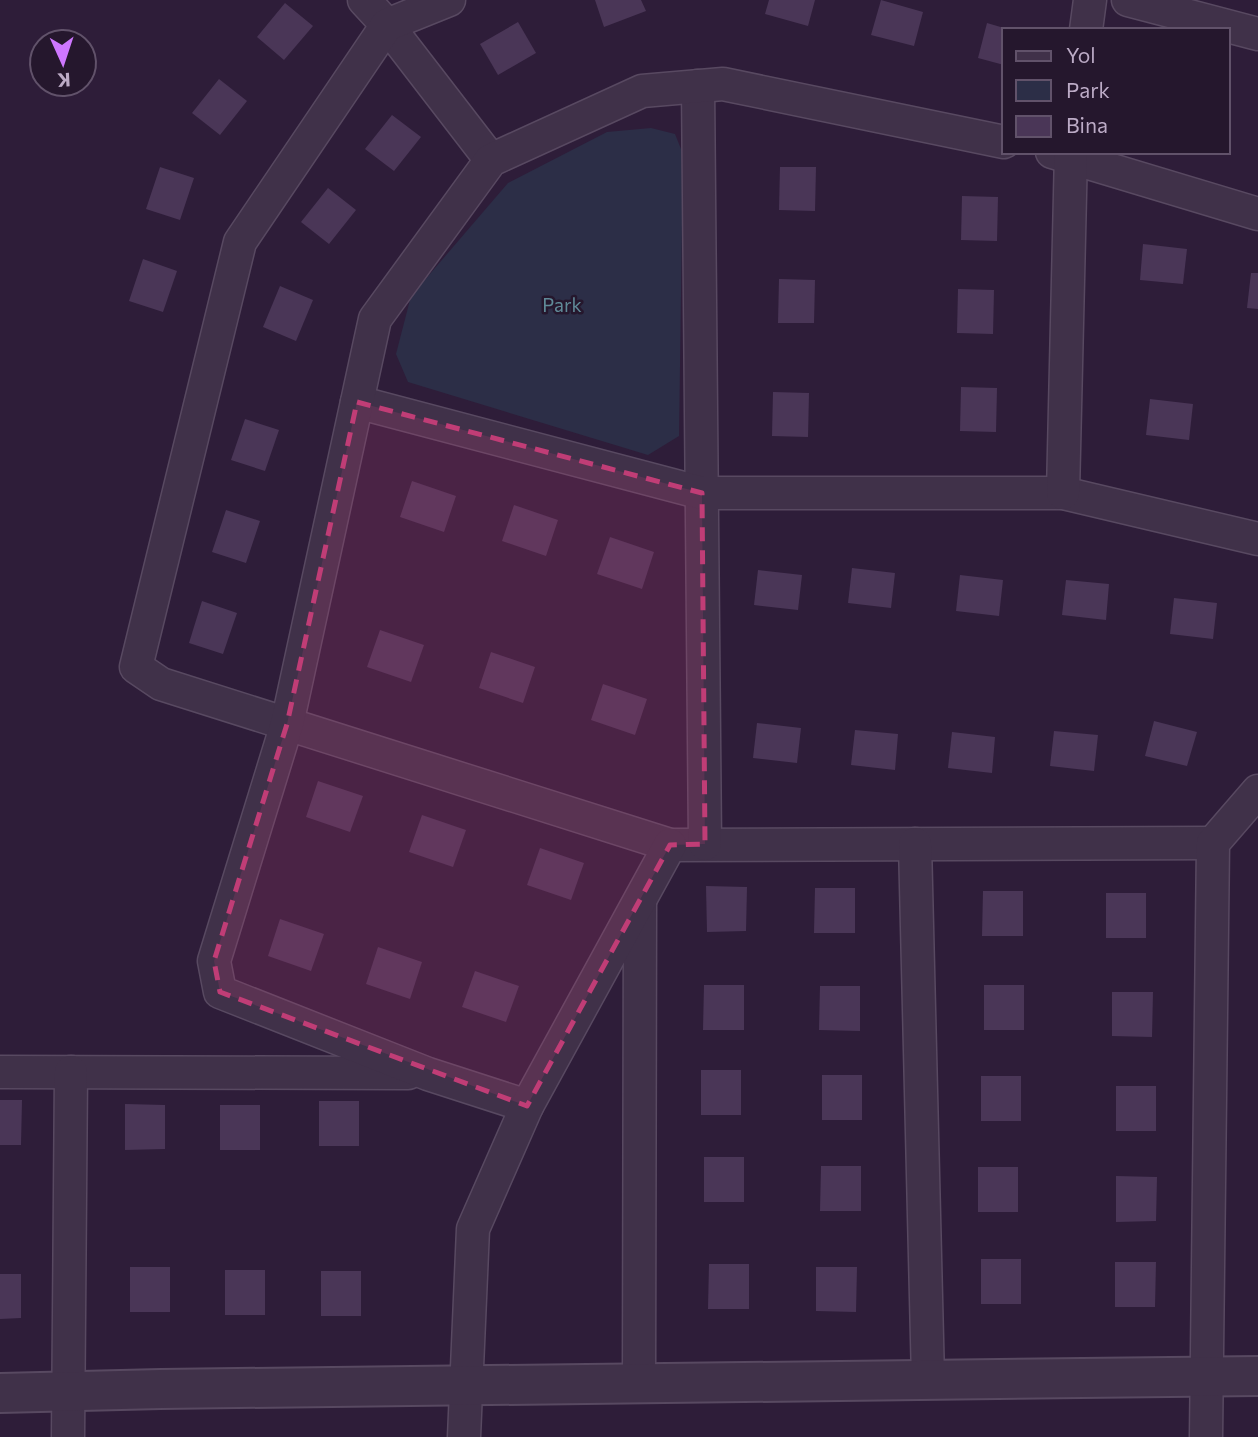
<svg xmlns="http://www.w3.org/2000/svg" width="1258" height="1437" font-family="Commissioner,sans-serif">
<rect width="100%" height="100%" fill="#2e1d39"/>
<path fill="#2c2e47" d="M651 128 675 134 683 154 679 436 648 455 408 382 396 354 411 296 508 183 607 132Z"/>
<g fill="#4a3657">
<path d="M595 0H641L646 11 604 27Z"/>
<path d="M769 0H815L808 26 765 14Z"/>
<path d="M881 0 923 12 914 46 871 35Z"/>
<path d="M285 3 313 26 284 60 257 37Z"/>
<path d="M518 22 536 53 498 75 480 44Z"/>
<path d="M987 23 1004 28V65L978 58Z"/>
<path d="M219 79 247 101 220 135 192 113Z"/>
<path d="M392 115 421 137 394 171 365 149Z"/>
<path d="M160 167 194 178 180 220 146 209Z"/>
<path d="M780 167H816L815 211 779 210Z"/>
<path d="M328 188 356 210 329 244 301 222Z"/>
<path d="M962 196 998 197 997 241 961 240Z"/>
<path d="M1143 244 1187 249 1183 284 1140 280Z"/>
<path d="M143 259 177 271 163 312 129 301Z"/>
<path d="M1251 273H1258V309L1247 308Z"/>
<path d="M779 279 815 280 814 323H778Z"/>
<path d="M280 286 313 300 296 341 263 327Z"/>
<path d="M958 289 994 290 993 334 957 333Z"/>
<path d="M961 387 997 388 996 432 960 431Z"/>
<path d="M773 392 809 393 808 437 772 436Z"/>
<path d="M1150 399 1193 404 1189 440 1146 435Z"/>
<path d="M245 419 279 430 265 471 231 460Z"/>
<path d="M412 481 456 496 444 532 400 517Z"/>
<path d="M514 505 558 520 546 556 502 541Z"/>
<path d="M226 510 260 521 246 563 212 552Z"/>
<path d="M610 537 654 552 642 589 597 574Z"/>
<path d="M852 568 895 573 891 608 848 603Z"/>
<path d="M758 570 802 575 798 610 754 605Z"/>
<path d="M960 575 1003 580 999 616 956 611Z"/>
<path d="M1066 580 1109 584 1106 620 1062 615Z"/>
<path d="M1174 598 1217 603 1213 639 1170 634Z"/>
<path d="M202 601 237 613 223 654 189 643Z"/>
<path d="M380 630 424 645 411 682 367 667Z"/>
<path d="M491 652 535 667 523 703 479 688Z"/>
<path d="M603 684 647 699 635 735 591 720Z"/>
<path d="M1154 721 1197 732 1187 766 1145 756Z"/>
<path d="M757 723 801 728 797 763 753 758Z"/>
<path d="M855 730 898 734 895 770 851 765Z"/>
<path d="M1054 731 1098 735 1094 771 1050 766Z"/>
<path d="M952 732 995 737 992 773 948 768Z"/>
<path d="M318 781 363 796 350 832 306 817Z"/>
<path d="M422 815 466 830 453 867 409 852Z"/>
<path d="M540 848 584 863 571 900 527 885Z"/>
<path d="M706 886 747 887 746 931 707 932Z"/>
<path d="M815 888H855V933H814Z"/>
<path d="M983 891H1023V936H982Z"/>
<rect x="1106" y="893" width="40" height="45"/>
<path d="M280 919 324 934 311 971 268 956Z"/>
<path d="M378 947 422 962 410 999 366 984Z"/>
<path d="M475 971 519 986 506 1022 462 1007Z"/>
<path d="M704 985H744V1030H703Z"/>
<rect x="984" y="985" width="40" height="45"/>
<path d="M820 986H860V1031L819 1030Z"/>
<path d="M1112 992H1153L1152 1037 1112 1036Z"/>
<rect x="701" y="1070" width="40" height="45"/>
<rect x="822" y="1075" width="40" height="45"/>
<rect x="981" y="1076" width="40" height="45"/>
<rect x="1116" y="1086" width="40" height="45"/>
<path d="M0 1100H22L21 1145H0Z"/>
<rect x="319" y="1101" width="40" height="45"/>
<path d="M125 1104 165 1105V1149L125 1150Z"/>
<rect x="220" y="1105" width="40" height="45"/>
<rect x="704" y="1157" width="40" height="45"/>
<path d="M821 1166H861V1211H820Z"/>
<rect x="978" y="1167" width="40" height="45"/>
<path d="M1116 1176 1157 1177 1156 1221 1116 1222Z"/>
<rect x="981" y="1259" width="40" height="45"/>
<path d="M1115 1262H1156L1155 1307H1115Z"/>
<path d="M709 1264H749V1309H708Z"/>
<rect x="130" y="1267" width="40" height="45"/>
<path d="M816 1267H857L856 1312 816 1311Z"/>
<rect x="225" y="1270" width="40" height="45"/>
<rect x="321" y="1271" width="40" height="45"/>
<path d="M0 1274H21V1318L0 1319Z"/>
</g>
<g fill="none" stroke-linecap="round" stroke-linejoin="round">
<defs>
<g id="minor">
<path d="M364 0 387 25 491 160"/>
<path d="M449 0 387 25 240 242 136 667 161 684 670 845 1213 843"/>
<path d="M1128 0 1258 34"/>
<path d="M1086 30 1090 0"/>
<path d="M698 86 705 844"/>
<path d="M1052 152 1258 214"/>
<path d="M357 402 702 493H1063L1258 539"/>
<path d="M1063 493 1071 152"/>
<path d="M915 844 928 1380"/>
<path d="M0 1072 408 1073"/>
<path d="M527 1106 428 1074 220 992 214 961 287 724 375 319 491 160 642 91 723 84 1004 142"/>
<path d="M639 1383 640 902"/>
<path d="M68 1437 71 1072"/>
<path d="M464 1437 473 1229 527 1106 670 845"/>
<path d="M1206 1437 1213 843 1258 791"/>
</g>
<path id="tertiary" d="M0 1393 161 1389 1258 1376"/>
</defs>
<use href="#minor" stroke="#584961" stroke-width="35"/>
<use href="#tertiary" stroke="#584961" stroke-width="42"/>
<use href="#minor" stroke="#403149" stroke-width="32"/>
<use href="#tertiary" stroke="#403149" stroke-width="38"/>
</g>
<path fill="#c03d76" fill-opacity="0.2" stroke="#c03d76" stroke-width="5" stroke-dasharray="14 9" stroke-linejoin="round" d="M357 402 702 493 705 844 670 845 527 1106 220 992 214 961 287 724Z"/>
<g text-anchor="middle" dominant-baseline="central" stroke-width="5" stroke-linejoin="round" paint-order="stroke">
<g font-size="19" fill="#608a98" stroke="#25172d">
<text x="562" y="304">Park</text>
</g>
</g>
<rect x="1002" y="28" width="228" height="126" fill="#25172d" stroke="#61526a" stroke-width="2"/>
<rect x="1016" y="51" width="35" height="10" fill="#403149" stroke="#61526a" stroke-width="2"/>
<text x="1066" y="63" font-size="21" fill="#bcabc6">Yol</text>
<rect x="1016" y="80" width="35" height="21" fill="#2c2e47" stroke="#61526a" stroke-width="2"/>
<text x="1066" y="98" font-size="21" fill="#bcabc6">Park</text>
<rect x="1016" y="116" width="35" height="21" fill="#4a3657" stroke="#61526a" stroke-width="2"/>
<text x="1066" y="133" font-size="21" fill="#bcabc6">Bina</text>
<g transform="translate(63 63) rotate(177)"><circle r="33" fill="#25172d" stroke="#61526a" stroke-width="2"/>
<path d="M0-5L12 26L0 18L-12 26Z" fill="#ce77ff"/>
<text y="-10" font-size="19" font-weight="bold" text-anchor="middle" fill="#bcabc6">K</text>
</g>
</svg>
